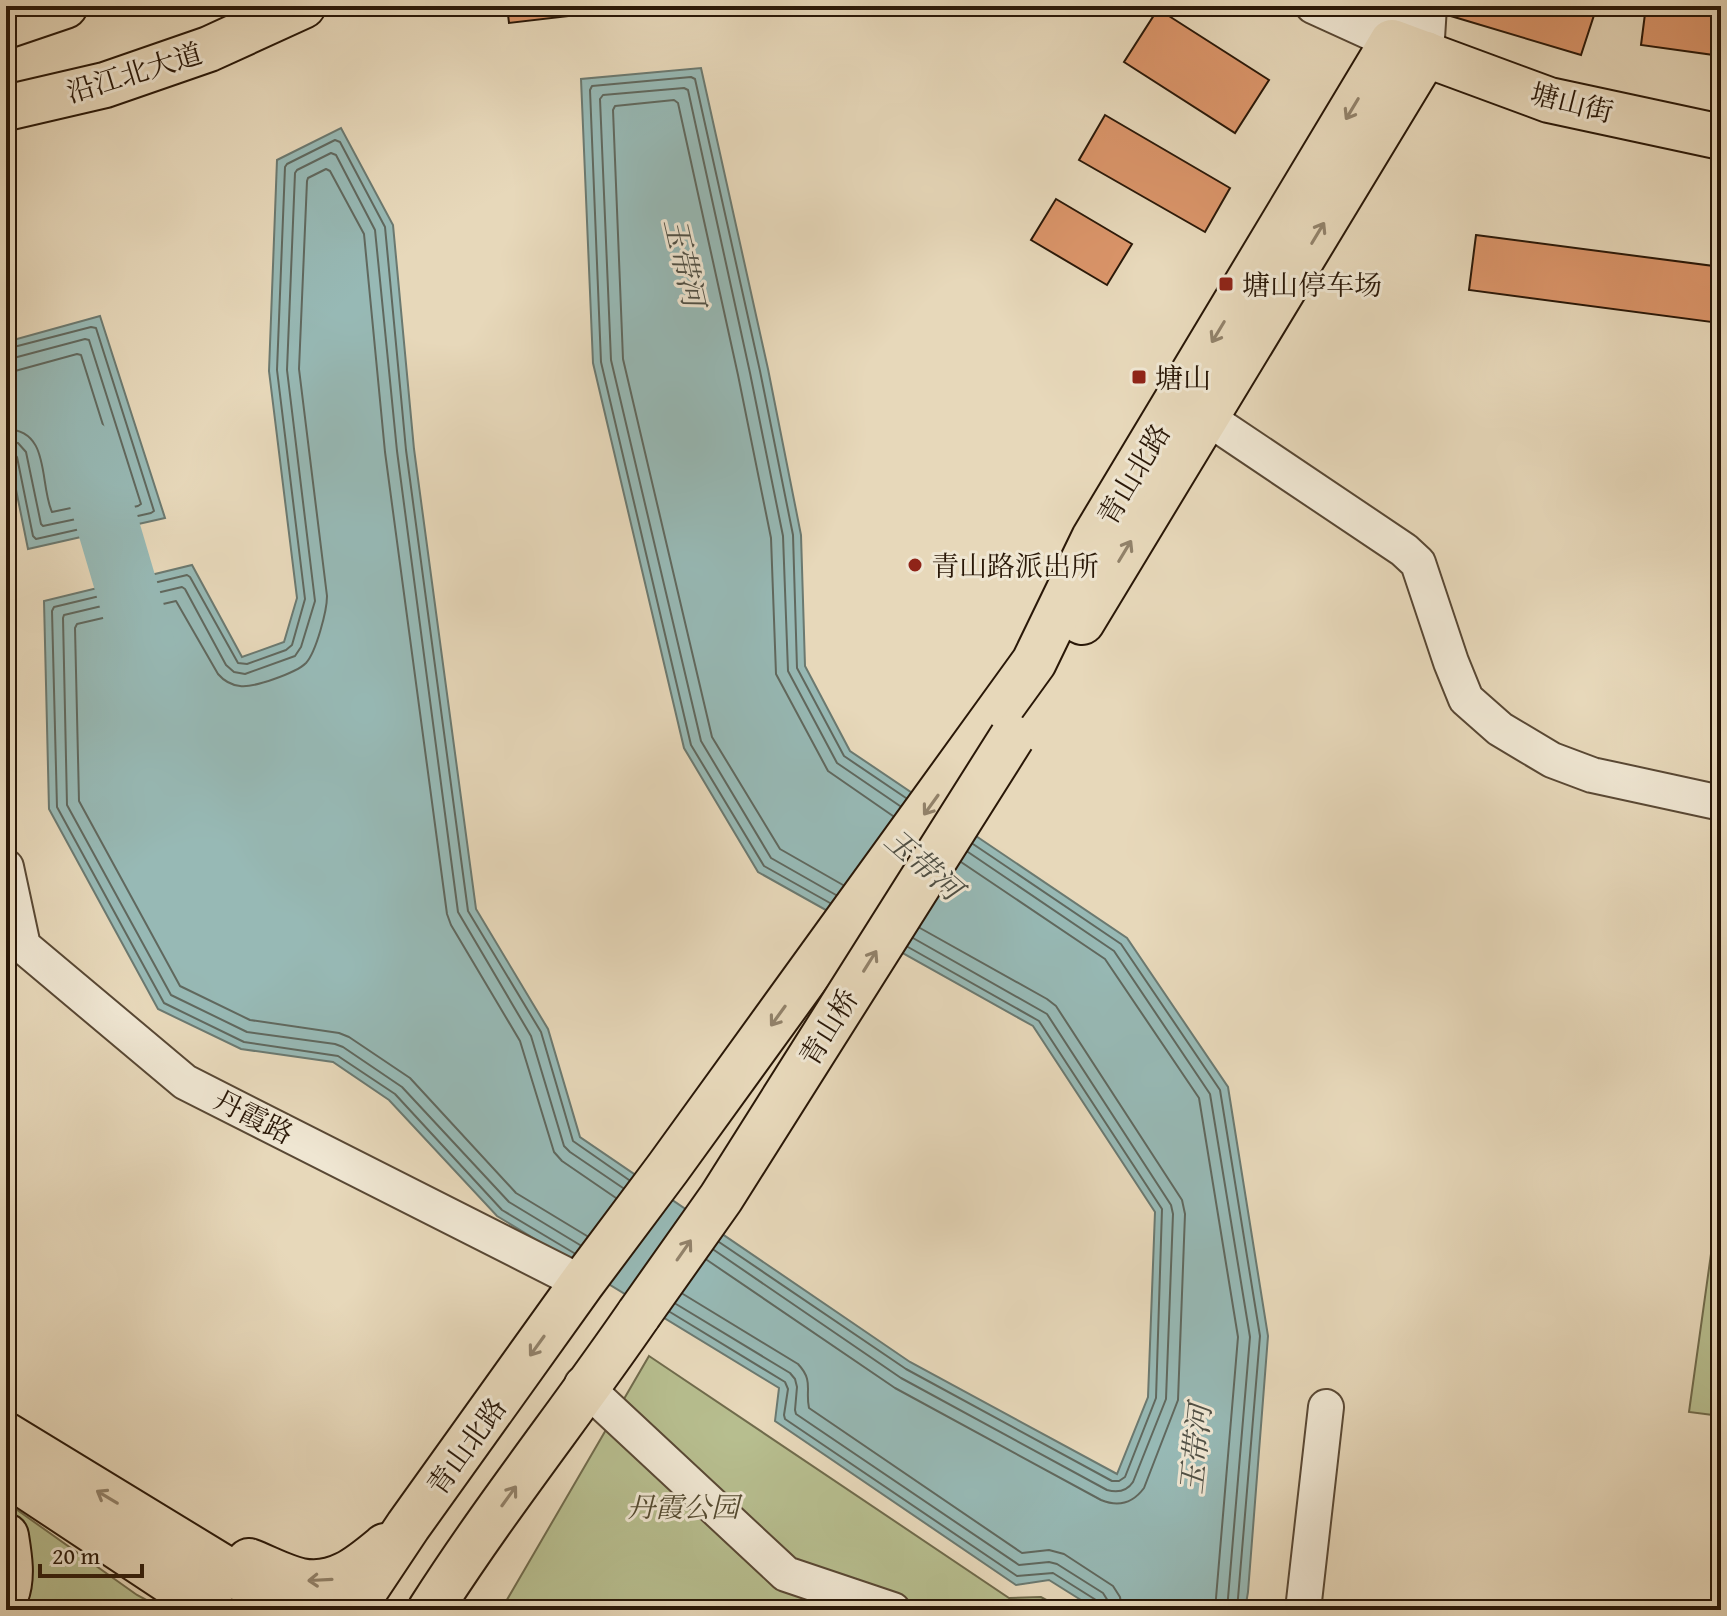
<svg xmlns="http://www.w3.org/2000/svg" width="1727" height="1616" font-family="'Gentium Book Plus','Noto Serif SC',serif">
<rect width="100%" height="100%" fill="#e7d8ba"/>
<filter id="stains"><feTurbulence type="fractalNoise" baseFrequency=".0025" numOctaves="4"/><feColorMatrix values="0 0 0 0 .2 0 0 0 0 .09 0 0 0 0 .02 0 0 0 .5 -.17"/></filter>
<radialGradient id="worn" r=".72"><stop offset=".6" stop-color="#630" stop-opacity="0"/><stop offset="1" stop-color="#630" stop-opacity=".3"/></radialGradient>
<g fill="#b7be8f" stroke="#706b4c" stroke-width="2">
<path d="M1721 1182V1416L1689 1412Z"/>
<path d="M649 1356 1009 1598 1041 1597 1065 1610H501Z"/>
<path d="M6 1502 137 1595 165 1610H6Z"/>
</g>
<g fill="#97b9b5" stroke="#6b7970" stroke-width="2">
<path d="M701 68 768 369 801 535 805 666 850 751 1127 938 1228 1087 1268 1336 1248 1592 1245 1610H1097L1049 1580 1016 1585 775 1421 779 1388 497 1216 389 1100 333 1062 241 1049 158 1009 49 809 44 601 192 565 242 657 284 642 297 598 269 371 277 160 341 128 393 225 414 449 476 909 548 1029 580 1137 910 1362 1117 1474 1148 1397 1155 1212 1033 1026 758 872 684 748 593 363 581 79Z"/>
<path d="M100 316 165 518 28 549 6 440V342Z"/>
</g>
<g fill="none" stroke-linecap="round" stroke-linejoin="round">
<g stroke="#60685e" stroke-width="2">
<path d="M6 349 91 327 96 328 154 511 151 513 36 539 33 536 17 457 13 452 6 451"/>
<path d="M6 360 85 339 89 340 141 504 138 506 43 526 41 524 26 452 18 443 6 441"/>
<path d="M6 372 15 371 77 354 81 355 125 495 123 497 52 512C39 483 51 430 6 429"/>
<path d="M973 844 1121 944 1220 1090 1260 1336 1237 1610"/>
<path d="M968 852 1114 951 1210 1094 1250 1337 1227 1610"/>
<path d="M961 862 1105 959 1199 1098 1238 1337 1215 1610"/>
<path d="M843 885 780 849 712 737 623 359 613 110 615 106 674 100 678 103 738 375 771 538 776 674 828 771 893 816"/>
<path d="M836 895 771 858 701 741 611 360 600 99 603 95 684 88 688 90 750 373 783 536 788 671 837 763 900 806"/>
<path d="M830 903 764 866 691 745 601 362 590 90 592 86 691 77 695 79 760 371 793 535 797 668 844 756 906 798"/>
<path d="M587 1236 516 1193 410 1078 349 1037 339 1033 250 1020 180 986 79 801 75 628 77 624 176 601 218 674C224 681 231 685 240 686 253 688 296 673 306 663 316 652 327 611 327 596L299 369 307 181 308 178 326 169 330 171 364 234 385 452 447 914 451 925 520 1041 554 1152 562 1161 616 1198"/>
<path d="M719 1242 906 1369 1112 1481H1119L1125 1477 1156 1398 1162 1209 1039 1021 908 947"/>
<path d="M580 1245 509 1202 402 1087 343 1047 335 1044 247 1032 171 995 67 805 63 618 64 615 182 587 185 589 226 665 234 672 245 674 295 656 301 647 315 601 287 370 295 173 297 170 331 153 336 155 375 230 397 451 458 912 531 1036 564 1146 570 1152 623 1188"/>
<path d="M714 1250 901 1378 1107 1490C1118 1493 1127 1491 1133 1482L1166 1399 1173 1214 1171 1205 1047 1014 913 938"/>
<path d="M574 1253 502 1210 395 1094 338 1056 244 1042 164 1003 57 807 52 611 54 607 187 575 190 577 238 663 247 664 286 650 292 645 305 599 277 370 285 167 287 164 335 140 340 142 385 227 406 450 468 911 541 1032 573 1141 629 1180"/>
<path d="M707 1260 895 1388 1101 1500C1118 1507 1133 1503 1144 1488L1178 1400 1185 1214 1182 1200 1056 1006 1047 999 920 928"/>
<path d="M683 1294 798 1364C814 1381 805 1390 809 1408L1022 1553 1049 1550 1064 1554 1113 1586 1120 1597 1122 1610"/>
<path d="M676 1304 790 1373 795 1379 797 1387 795 1410 796 1414 1019 1565 1049 1562 1057 1564 1103 1593 1108 1601 1110 1610"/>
<path d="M670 1312 785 1382 788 1389 784 1415 785 1419 1017 1576 1053 1573 1096 1600 1099 1610"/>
</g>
<path stroke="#97b9b5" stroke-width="62" d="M86 451 149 664"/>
</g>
<g fill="#db956a" stroke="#2a1808" stroke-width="2">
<path d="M507 6H655L509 23Z"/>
<path d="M1446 6H1588L1596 9 1581 55 1444 14Z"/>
<path d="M1646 6H1721V56L1641 45Z"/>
<path d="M1158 9 1269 80 1235 133 1124 62Z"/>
<path d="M1105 115 1230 188 1205 232 1079 160Z"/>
<path d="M1056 199 1132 244 1107 285 1031 240Z"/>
<path d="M1476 235 1721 267V309L1719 323 1469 290Z"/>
</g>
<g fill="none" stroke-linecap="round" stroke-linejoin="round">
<defs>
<g id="minor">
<path d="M1313 6 1392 42"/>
<path d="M1373 6 1390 14 1421 48"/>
<path d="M1426 54 1429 6"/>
<path d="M1206 417 1404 550 1418 563 1451 662 1466 699 1500 729 1552 760 1592 775 1721 803"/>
<path d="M6 867 23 946 185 1082 582 1283"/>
<path d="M582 1384 786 1574 893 1610"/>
<path d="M1303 1610 1326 1407"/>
</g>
<g id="major">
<path d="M1082 622 1426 54"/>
<path d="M6 1435 293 1610"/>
<path d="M6 1473 213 1610"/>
<path d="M6 1536C9 1555 13 1577 6 1595"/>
<path d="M249 1561C265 1567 285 1578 301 1581 336 1588 361 1566 385 1546"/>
<path d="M352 1610 408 1526 582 1283 668 1168 1034 662 1094 538 1392 42 1549 100 1721 137"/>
<path d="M430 1610C495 1508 571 1413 639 1314"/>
</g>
<g id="highway">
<path d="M6 26 65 6"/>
<path d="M6 108 105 85 209 49 303 6"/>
</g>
</defs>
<use href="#minor" stroke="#594834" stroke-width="38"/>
<use href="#major" stroke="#2a1808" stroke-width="48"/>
<use href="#highway" stroke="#2a1808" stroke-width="48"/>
<use href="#minor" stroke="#efe6d2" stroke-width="34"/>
<use href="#major" stroke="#e7d8ba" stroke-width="44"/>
<use href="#highway" stroke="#e7d8ba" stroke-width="44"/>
<defs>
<path id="major-bridge" d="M639 1314 721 1198 1012 737"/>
</defs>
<use href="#major-bridge" stroke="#2a1808" stroke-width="48" stroke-linecap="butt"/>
<use href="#major-bridge" stroke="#e7d8ba" stroke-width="44"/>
</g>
<defs><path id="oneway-shaft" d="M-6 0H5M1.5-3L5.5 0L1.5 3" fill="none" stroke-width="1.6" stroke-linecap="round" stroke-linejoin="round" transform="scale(2)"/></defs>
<g stroke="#92826a">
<use href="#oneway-shaft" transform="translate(1352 109) rotate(121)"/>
<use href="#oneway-shaft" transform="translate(1318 233) rotate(-59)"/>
<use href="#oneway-shaft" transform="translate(1218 332) rotate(121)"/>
<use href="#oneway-shaft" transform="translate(1125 551) rotate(-59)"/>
<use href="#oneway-shaft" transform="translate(931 805) rotate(126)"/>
<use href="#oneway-shaft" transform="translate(870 961) rotate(-58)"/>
<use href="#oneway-shaft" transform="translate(778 1016) rotate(126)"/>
<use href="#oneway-shaft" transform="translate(684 1250) rotate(-55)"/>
<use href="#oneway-shaft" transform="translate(537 1346) rotate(126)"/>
<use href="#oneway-shaft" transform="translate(509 1496) rotate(-54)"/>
<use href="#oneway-shaft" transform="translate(107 1497) rotate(-149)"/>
<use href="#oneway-shaft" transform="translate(320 1580) rotate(177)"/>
</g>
<g fill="#8f2418" stroke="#efe6d2" stroke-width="3">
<rect x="1218" y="276" width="16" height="16" rx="4"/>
<rect x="1131" y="369" width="16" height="16" rx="4"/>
<circle cx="915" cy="565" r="8"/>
</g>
<g text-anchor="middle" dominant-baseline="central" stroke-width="6" stroke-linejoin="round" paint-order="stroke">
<g font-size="28" fill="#2a1808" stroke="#efe6d2">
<text transform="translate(134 72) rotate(-17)">沿江北大道</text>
<text transform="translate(1572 102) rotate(14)">塘山街</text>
<text transform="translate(1133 474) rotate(-59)">青山北路</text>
<text transform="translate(828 1027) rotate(-58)">青山桥</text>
<text transform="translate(254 1116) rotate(27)">丹霞路</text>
<text transform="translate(466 1446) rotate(-54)">青山北路</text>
</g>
<g font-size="28" fill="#2a1808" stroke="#efe6d2" text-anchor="start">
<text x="1242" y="284">塘山停车场</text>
<text x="1155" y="377">塘山</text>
<text x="931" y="565">青山路派出所</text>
</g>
<g font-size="28" font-style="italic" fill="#544a30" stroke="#efe6d2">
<text x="683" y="1506">丹霞公园</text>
</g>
<g font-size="30" font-style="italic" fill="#505045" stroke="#efe6d2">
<text transform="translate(685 262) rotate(77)">玉带河</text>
<text transform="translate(924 864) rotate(41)">玉带河</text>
<text transform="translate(1195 1449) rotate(-84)">玉带河</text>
</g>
</g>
<rect width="1727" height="1616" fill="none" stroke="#e7d8ba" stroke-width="32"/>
<rect x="8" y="8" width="1711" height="1600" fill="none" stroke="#2a1808" stroke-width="4"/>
<rect x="16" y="16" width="1695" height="1584" fill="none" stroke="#2a1808" stroke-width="2"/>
<path d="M40 1564v12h102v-12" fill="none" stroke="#2a1808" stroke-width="4"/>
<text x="52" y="1564" font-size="24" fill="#2a1808" stroke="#efe6d2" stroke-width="6" paint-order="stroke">20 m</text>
<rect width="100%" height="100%" filter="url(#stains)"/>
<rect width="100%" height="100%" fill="url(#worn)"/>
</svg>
